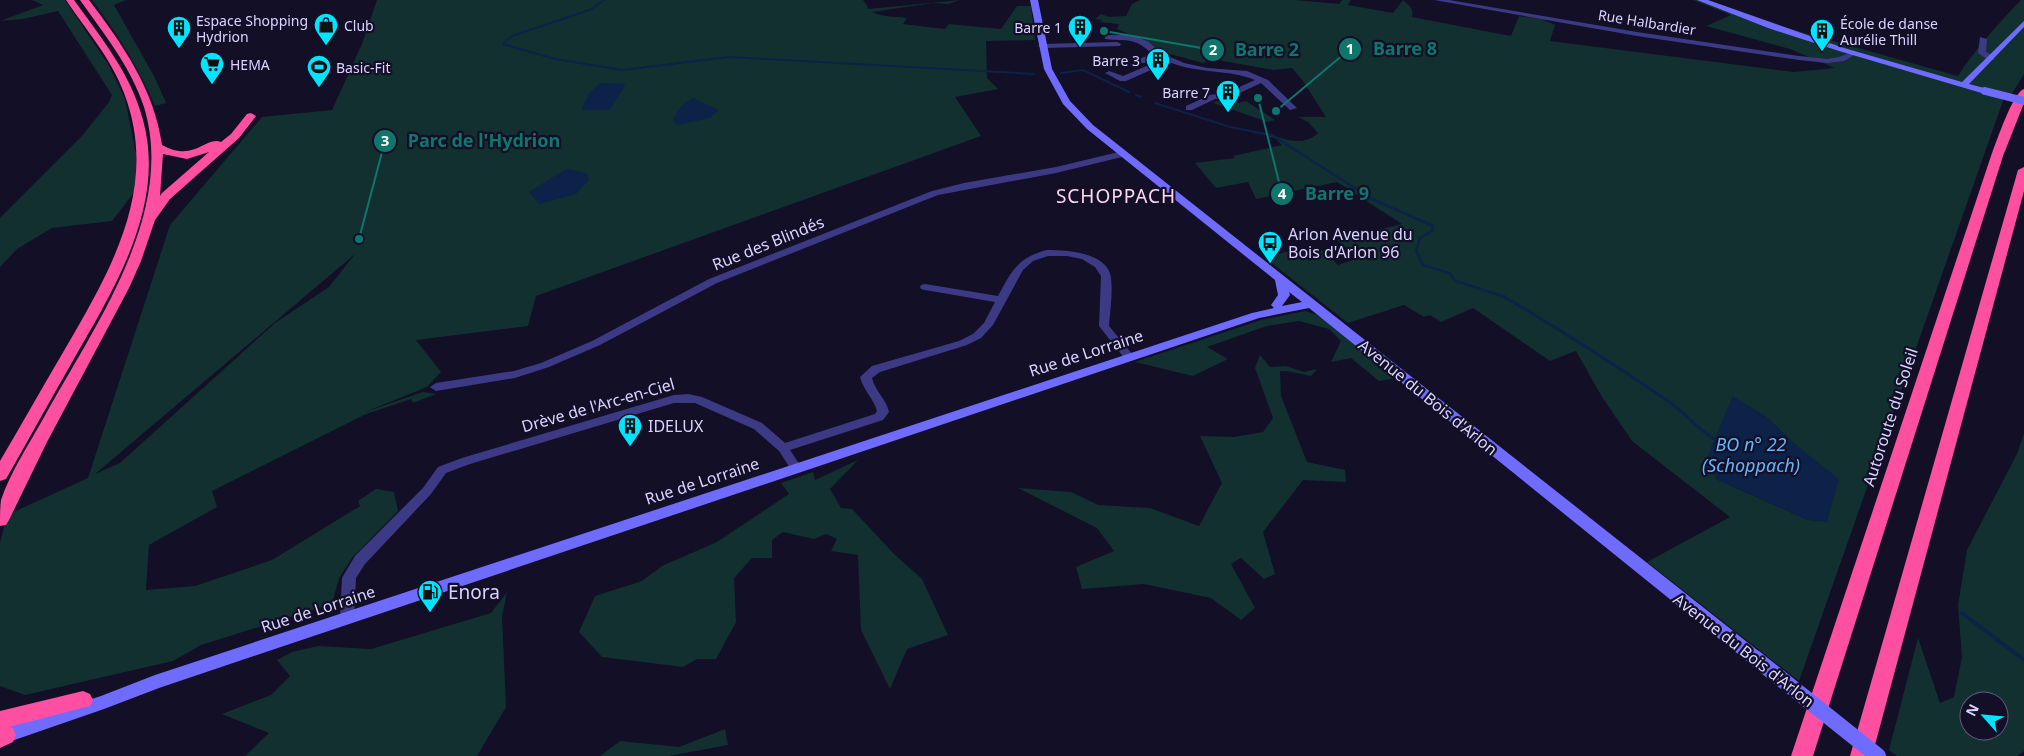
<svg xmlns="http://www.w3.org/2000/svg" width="2024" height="756" font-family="'Noto Sans',sans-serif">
<rect width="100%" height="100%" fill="#130f26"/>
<g fill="#12302f" fill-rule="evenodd">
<path d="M32 0H65L108 64 125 99 136 154V190L112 221 52 228 17 249 0 267V218L82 136 109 102 112 95 58 11 23 19 0 21 43 5Z"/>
<path d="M92 0H126L114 5 154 76 166 103 155 106C139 67 117 33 92 0Z"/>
<path d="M377 0H863L869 9 960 0 948 4 933 3 872 12C887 18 893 16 907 18L903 24 945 29 949 24 1001 29 1017 6H1031L1035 40 986 41 987 78 998 89 955 97 981 136 536 296 528 326 416 340 441 372 427 387 365 412 423 392 436 394 413 403 411 399 366 414 212 491 217 507 149 545 146 590 195 586 272 560 360 506 358 501 376 489 394 492 398 511 352 558 339 578 332 604 201 645 173 661 25 695 0 686V543L7 515 88 478 170 225 262 117 332 110 362 44ZM355 254 329 287 275 323 120 463 95 474Z"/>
<path d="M1140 0H1295L1339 4 1342 0H1351L1348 5 1393 13 1403 0C1410 6 1414 9 1412 17L1511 36 1519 16 1541 19 1555 25 1550 41 1793 72 1835 68 1790 49 1706 26 1731 15 1693 0H1708L1794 30 1958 76C1976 48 1998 24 2021 0H2024V74L2011 95 2004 98 1799 681 1647 562 1730 517 1632 441 1602 397 1576 351 1550 361 1473 308 1441 322 1430 315 1424 317 1404 305 1348 323 1264 257 1299 249 1324 251 1338 265 1358 258 1337 240 1402 224 1337 182 1256 199 1248 182 1216 188 1195 163 1235 158 1233 156 1282 145 1276 139 1266 135 1268 133C1285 140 1303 147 1318 133L1308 122 1298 117H1326L1303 81 1292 68 1274 70 1212 59 1203 63 1166 53 1162 54 1145 41 1117 29 1119 24 1100 22 1102 20 1095 19 1101 14 1109 17 1126 16 1132 4ZM1733 397 1766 417 1797 446 1827 521 1808 520 1716 479Z"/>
<path d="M1224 98 1237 103 1246 101 1275 120 1268 122 1213 103Z"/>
<path d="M1305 311 1315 314 1325 320 1397 378 1379 381 1351 358 1331 362 1341 341 1329 329 1299 321 1267 326 1207 347 1228 359 1193 376 1135 362 1261 320Z"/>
<path d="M1260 355 1270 367 1286 366 1304 372 1317 369 1311 376 1287 371H1280L1281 396 1307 462 1345 470 1346 482 1303 480 1263 532 1275 574 1264 579 1241 558 1231 564 1255 608 1241 620 1211 598 1144 584 1082 589 1076 567 1114 551 1097 528 1018 488 1071 492 1098 505 1150 508 1199 526 1222 483 1200 436 1234 437 1263 432 1273 418 1255 368Z"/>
<path d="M2024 433V751L2017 756H1897L1889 750 1918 638 1940 703 1954 697 1962 657 1958 605 1967 550 2017 454ZM1969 701H1999V731H1969Z"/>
<path d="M858 460 830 489 841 508 852 509 894 554 922 579 948 635 907 649 890 689 861 630 858 555 831 551 837 539 826 534 814 539 783 532 772 540V558H752L734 578 736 622 716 659H697L683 667 602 657 579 632 595 596 642 581 662 566 717 542 789 494 781 483 813 472 815 480Z"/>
<path d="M507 592 502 617 506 707 477 756H245L269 733 222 714 271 695 290 676 277 660 292 652 318 646 371 649 491 613Z"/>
<path d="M725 729 728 745 669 756H600L620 741 679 747Z"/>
</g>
<g fill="#0c2248">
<path d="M600 83 626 84 610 110H581L590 92Z"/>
<path d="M693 98 719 110 710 118 678 125 673 121C678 109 681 104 693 98Z"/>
<path d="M566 169 587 173 589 180 576 194 539 204 529 192Z"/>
<path d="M1733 396 1766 417 1797 446 1839 479 1827 522 1808 520 1716 479 1707 457Z"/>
</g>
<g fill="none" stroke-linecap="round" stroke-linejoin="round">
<g stroke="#0c2248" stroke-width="2">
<path d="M604 0 592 9 512 36 503 44 555 59 622 70 729 57 1034 74"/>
<path d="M1061 73 1083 70 1129 92"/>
<path d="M1136 95 1141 97"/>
<path d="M1155 103 1230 127 1261 133"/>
</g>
<path stroke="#0c2248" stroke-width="2.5" d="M1254 132 1272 135 1372 199 1433 226 1432 231 1420 238 1416 251 1423 265 1449 273 1456 281 1505 297"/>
<path stroke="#0c2248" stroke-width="3" d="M1503 296C1559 329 1614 364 1668 401 1686 413 1698 431 1718 441"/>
<path stroke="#0c2248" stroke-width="4" d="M1962 613 2024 660"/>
<g fill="#3d3a85" fill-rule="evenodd">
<path d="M1434 0H1449L1637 32 1799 56 1827 59 1839 57 1852 52 1856 54 1844 61 1827 63 1799 60 1637 36Z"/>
<path d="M1105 35H1132L1149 42 1159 52 1184 63 1207 68 1247 71 1268 80 1297 108 1290 110 1261 83 1231 97 1215 99 1192 110H1186V106L1210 95 1226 93 1255 80C1228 69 1198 74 1169 62L1126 81H1120L1105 73 1109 71 1123 76 1163 59 1158 57 1145 63H1139V59L1152 54C1134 36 1128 42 1105 39Z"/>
<path d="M1980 37 1987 39 1986 52 1994 56V60H1988L1978 53Z"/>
<path d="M1117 42 1121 44 1120 46 1042 48 1038 46 1042 44Z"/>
<path d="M1123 151 1126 152V156L1056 173 938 195 717 283 600 345 549 367 515 378 436 391 430 387 436 383 514 371 541 363 592 341 709 279 932 191 964 183 1056 167Z"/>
<path d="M1047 250C1066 250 1108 252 1111 278 1113 293 1110 310 1109 326L1133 355 1134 357 1133 359H1125L1099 326 1101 276 1095 267 1082 259 1067 256H1048L1033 261 1023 270 993 325 981 338 967 345 880 372 872 378C875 391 886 399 889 412L883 420 790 450 802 468 800 471H792L779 451 754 429 695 403H674L470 464 446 473 431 494 365 564 356 578 354 618 352 622 347 624 342 622 340 618 342 578 355 556 423 488 438 467 462 458 674 395 688 394 702 397 762 423 785 443 875 414 877 411C874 399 863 390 860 377L872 366 959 341 973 334 984 323 995 302 925 290 921 289 920 287 921 285 925 284 998 296C1012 271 1017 258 1047 250Z"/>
</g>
<g fill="#6f6bff" fill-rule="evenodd">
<path d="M1030 0H1038L1052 69 1070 101 1093 125 1761 653 1763 658 1761 663 1755 665 1749 663 1309 308 1259 318 159 688 104 709 0 745V729L101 696 155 675 1252 313 1274 308 1271 305 1278 295 1275 280 1087 129 1063 104 1044 69ZM1289 292 1302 302 1282 306 1290 295Z"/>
<path d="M1697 0H1708L1844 48 1962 82 2024 21V27L1969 84 1988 89V93L1985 94 1839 51 1768 28Z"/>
</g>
<g fill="#ff4fa3" fill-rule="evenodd">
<path d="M66 0H74C102 39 131 74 143 120 167 207 112 292 71 364 49 402 28 441 6 479L0 481V461C22 424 43 386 65 349 111 270 160 187 124 93 111 58 86 30 66 0Z"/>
<path d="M80 0H89C123 45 154 89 162 145 195 163 205 136 221 142L231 134 247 114 251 113 256 116 239 138 170 199 155 220 141 261 129 288 47 442 9 520 6 525 0 526C0 518 0 508 1 500 10 473 29 444 43 419 92 329 177 215 144 107 131 67 104 34 80 0ZM209 152 162 193 160 196 163 154 187 159Z"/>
<path d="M2024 89V103L2003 156 1813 756H1791L1991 156C1996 143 2013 92 2024 89Z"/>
<path d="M2024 167V191L1872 756H1850L2018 170Z"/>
<path d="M83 691 90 694 93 700 90 706 9 727 13 728 16 735 13 742 0 748V711Z"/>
</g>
<path stroke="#6f6bff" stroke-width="8" d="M1985 91 2024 101"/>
<path stroke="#6f6bff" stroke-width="16" d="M1755 658 1878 756"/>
</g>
<defs>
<symbol id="shop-pin" viewBox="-11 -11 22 30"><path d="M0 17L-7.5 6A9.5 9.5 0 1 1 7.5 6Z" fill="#00e5ff" stroke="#130f26"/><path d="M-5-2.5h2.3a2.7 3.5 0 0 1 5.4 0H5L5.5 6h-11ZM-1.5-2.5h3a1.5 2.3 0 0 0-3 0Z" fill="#111"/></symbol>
<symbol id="building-pin" viewBox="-11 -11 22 30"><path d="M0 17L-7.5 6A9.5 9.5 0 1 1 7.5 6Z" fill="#00e5ff" stroke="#130f26"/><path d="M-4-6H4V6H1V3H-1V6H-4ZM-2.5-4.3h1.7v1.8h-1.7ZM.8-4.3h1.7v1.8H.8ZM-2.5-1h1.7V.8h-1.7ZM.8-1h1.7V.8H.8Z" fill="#111"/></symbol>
<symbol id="supermarket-pin" viewBox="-11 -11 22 30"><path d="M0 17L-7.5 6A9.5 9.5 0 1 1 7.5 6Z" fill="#00e5ff" stroke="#130f26"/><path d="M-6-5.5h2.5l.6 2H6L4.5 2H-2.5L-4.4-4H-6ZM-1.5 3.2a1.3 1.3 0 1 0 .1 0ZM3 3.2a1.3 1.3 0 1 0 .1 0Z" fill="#111"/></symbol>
<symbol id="stadium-pin" viewBox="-11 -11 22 30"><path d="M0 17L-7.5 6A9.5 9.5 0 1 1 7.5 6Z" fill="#00e5ff" stroke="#130f26"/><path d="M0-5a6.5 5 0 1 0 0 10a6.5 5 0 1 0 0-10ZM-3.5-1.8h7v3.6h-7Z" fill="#111"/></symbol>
<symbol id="bus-pin" viewBox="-11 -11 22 30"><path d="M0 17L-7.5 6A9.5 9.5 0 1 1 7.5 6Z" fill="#00e5ff" stroke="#130f26"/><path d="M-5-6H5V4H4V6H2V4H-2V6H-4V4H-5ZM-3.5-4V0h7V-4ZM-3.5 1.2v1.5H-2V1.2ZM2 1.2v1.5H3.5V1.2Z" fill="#111"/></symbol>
<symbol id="fuel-pin" viewBox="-11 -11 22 30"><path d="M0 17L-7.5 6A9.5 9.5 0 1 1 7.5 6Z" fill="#00e5ff" stroke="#130f26"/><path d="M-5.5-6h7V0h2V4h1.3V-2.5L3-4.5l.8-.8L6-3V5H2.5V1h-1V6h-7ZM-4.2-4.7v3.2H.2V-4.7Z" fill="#111"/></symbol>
</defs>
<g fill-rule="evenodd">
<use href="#shop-pin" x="312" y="11" width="28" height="38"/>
<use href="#building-pin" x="1066" y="13" width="28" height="38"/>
<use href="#building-pin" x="165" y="14" width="28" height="38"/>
<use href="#building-pin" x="1808" y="17" width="28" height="38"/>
<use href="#building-pin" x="1144" y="46" width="28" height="38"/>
<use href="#supermarket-pin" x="198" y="50" width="28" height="38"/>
<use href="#stadium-pin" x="305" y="53" width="28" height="38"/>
<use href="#building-pin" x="1214" y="78" width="28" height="38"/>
<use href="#bus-pin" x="1256" y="229" width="28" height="38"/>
<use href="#building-pin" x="616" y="412" width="28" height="38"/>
<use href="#fuel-pin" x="416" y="578" width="28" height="38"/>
</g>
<g text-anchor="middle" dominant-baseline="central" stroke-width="4.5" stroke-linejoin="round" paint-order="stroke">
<g font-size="14" fill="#d9d4ff" stroke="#130f26" text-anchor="start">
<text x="196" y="20">Espace Shopping<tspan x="196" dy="16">Hydrion</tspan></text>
<text x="1840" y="23">École de danse<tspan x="1840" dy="16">Aurélie Thill</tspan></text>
<text x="344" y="25">Club</text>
<text x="1062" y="27" text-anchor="end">Barre 1</text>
<text x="1140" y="60" text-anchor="end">Barre 3</text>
<text x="230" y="64">HEMA</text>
<text x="336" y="67">Basic-Fit</text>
<text x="1210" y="92" text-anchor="end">Barre 7</text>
</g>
<g font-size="14" fill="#d9d4ff" stroke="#130f26">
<text transform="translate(1647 22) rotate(9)">Rue Halbardier</text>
</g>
<g font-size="16" fill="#d9d4ff" stroke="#130f26" text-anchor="start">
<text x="1288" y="234">Arlon Avenue du<tspan x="1288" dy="18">Bois d'Arlon 96</tspan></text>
<text x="648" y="426">IDELUX</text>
</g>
<g font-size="16" fill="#d9d4ff" stroke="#130f26">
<text transform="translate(768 243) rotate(-22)">Rue des Blindés</text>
<text transform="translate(1086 353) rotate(-18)">Rue de Lorraine</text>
<text transform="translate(1428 397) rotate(39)">Avenue du Bois d'Arlon</text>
<text transform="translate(598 405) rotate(-16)">Drève de l'Arc-en-Ciel</text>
<text transform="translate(1890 417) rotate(-72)">Autoroute du Soleil</text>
<text transform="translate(702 481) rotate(-18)">Rue de Lorraine</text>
<text transform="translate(318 609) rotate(-18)">Rue de Lorraine</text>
<text transform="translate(1744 650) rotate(38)">Avenue du Bois d'Arlon</text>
</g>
<g font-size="18" font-style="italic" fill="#62b6ff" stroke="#130f26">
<text x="1751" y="444">BO n° 22<tspan x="1751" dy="21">(Schoppach)</tspan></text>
</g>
<g font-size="19" letter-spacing="1" fill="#ffd6f0" stroke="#130f26">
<text x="1116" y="196">SCHOPPACH</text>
</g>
<g font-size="19" fill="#d9d4ff" stroke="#130f26" text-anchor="start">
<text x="448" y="592">Enora</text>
</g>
</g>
<path fill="none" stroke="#0f766e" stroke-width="2" d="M1276 111L1350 49M1104 31L1213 50M359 239L385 141M1258 98L1282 194"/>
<g fill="#0f766e" stroke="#130f26" stroke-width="2">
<circle cx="1276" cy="111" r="5"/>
<circle cx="1104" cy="31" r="5"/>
<circle cx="359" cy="239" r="5"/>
<circle cx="1258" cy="98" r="5"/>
<circle cx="1350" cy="49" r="12"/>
<circle cx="1213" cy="50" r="12"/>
<circle cx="385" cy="141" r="12"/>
<circle cx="1282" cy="194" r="12"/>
</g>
<g font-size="15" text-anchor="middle" font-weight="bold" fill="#fff">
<text x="1350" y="54">1</text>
<text x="1213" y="55">2</text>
<text x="385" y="146">3</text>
<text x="1282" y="199">4</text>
</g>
<g font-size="18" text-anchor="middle" font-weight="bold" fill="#0f766e" stroke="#130f26" stroke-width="4.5" stroke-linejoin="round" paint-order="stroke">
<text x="1405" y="55">Barre 8</text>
<text x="1267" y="56">Barre 2</text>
<text x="484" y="147">Parc de l'Hydrion</text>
<text x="1337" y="200">Barre 9</text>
</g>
<g transform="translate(1984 716) rotate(297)"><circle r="24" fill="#130f26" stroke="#625e7d"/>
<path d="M0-4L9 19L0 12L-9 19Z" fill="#00e5ff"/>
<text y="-8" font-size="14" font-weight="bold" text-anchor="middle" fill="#d9d4ff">N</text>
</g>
</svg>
